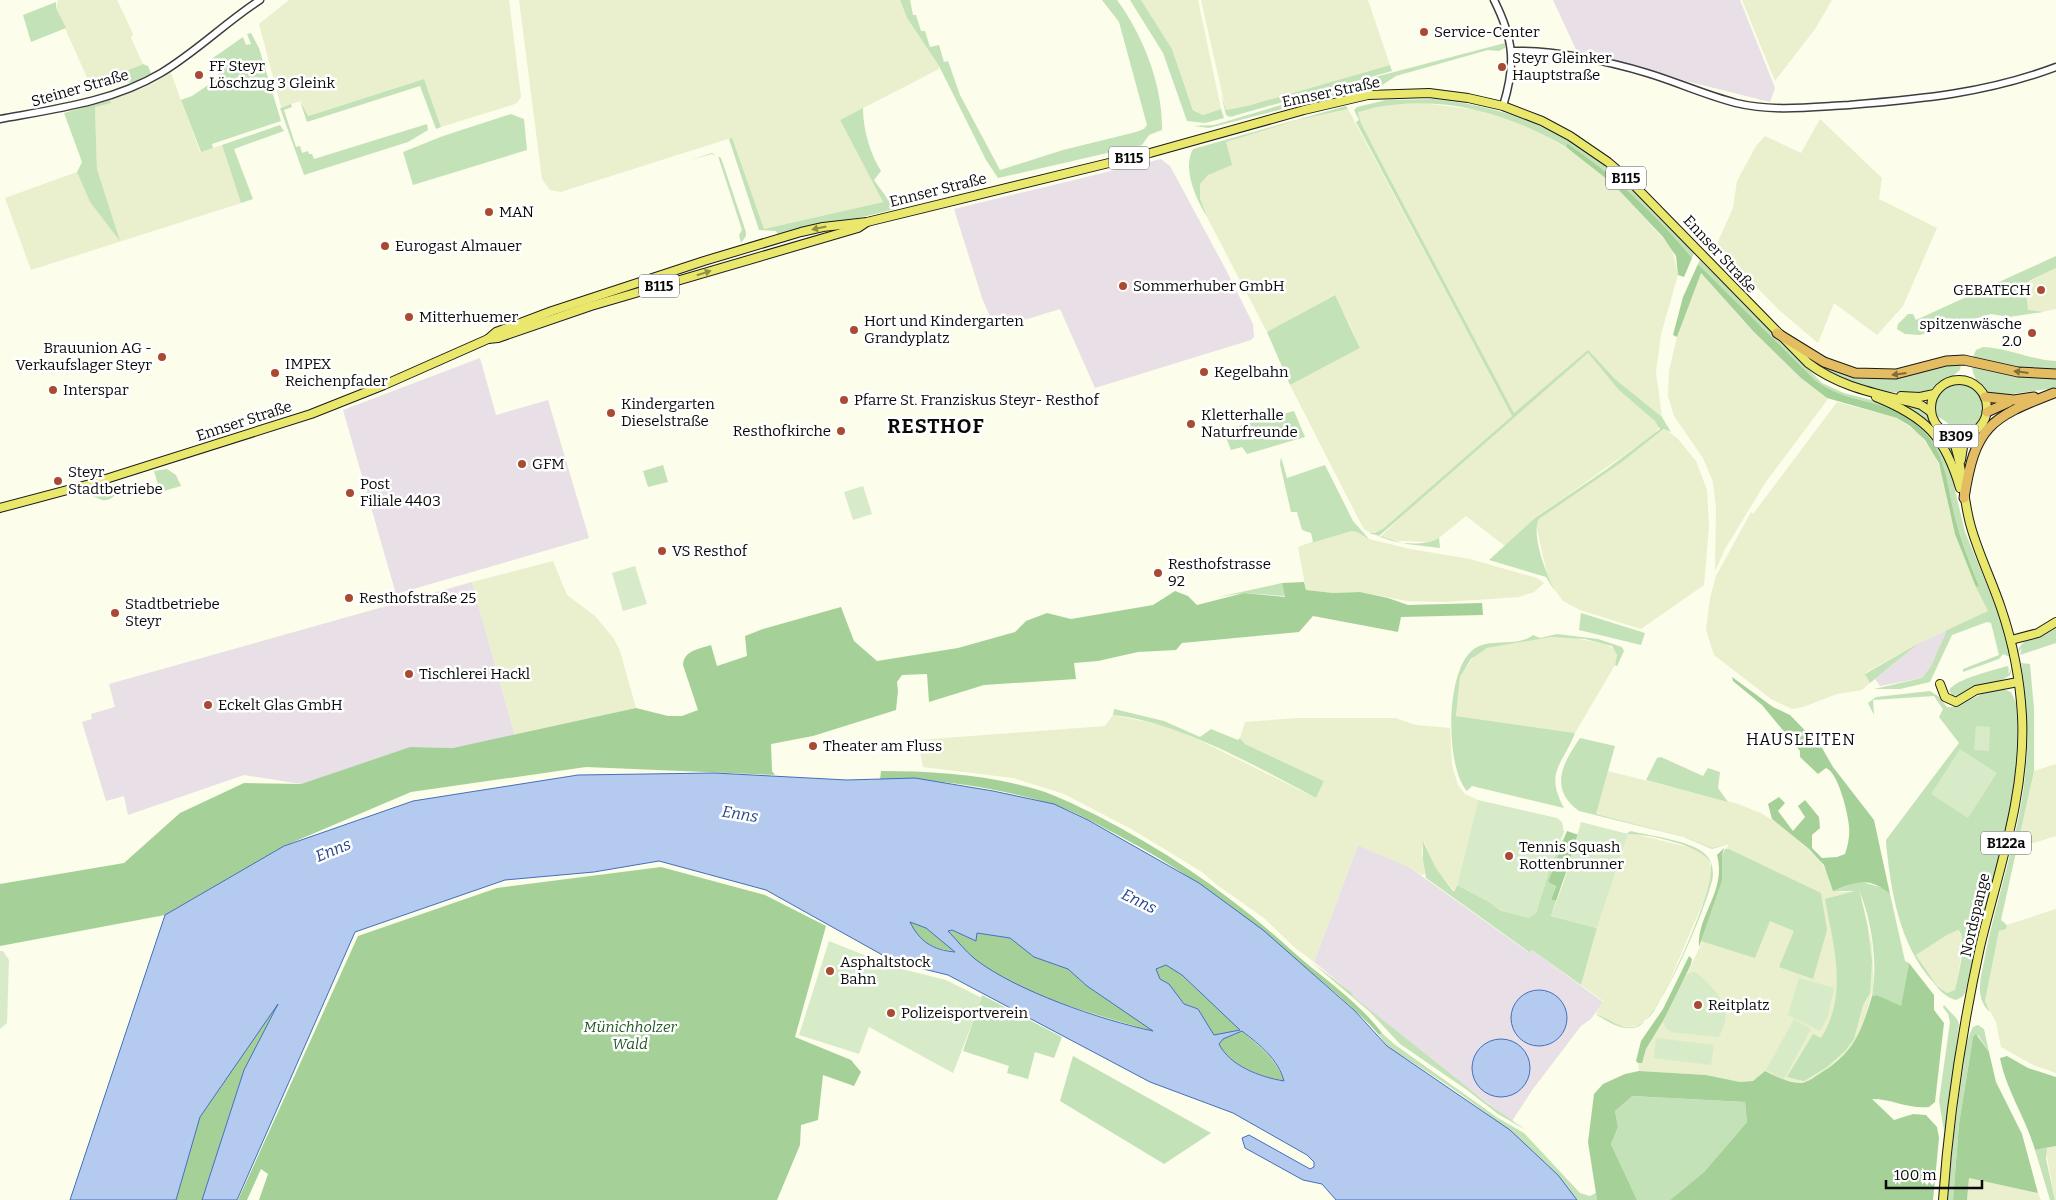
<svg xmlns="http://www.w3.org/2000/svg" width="2056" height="1200" font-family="Bitter,serif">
<rect width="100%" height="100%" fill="#fcfdea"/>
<g fill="#e8dfe7">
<path d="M1553 0H1740L1775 88 1770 102 1578 54Z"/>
<path d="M1161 159 1170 166 1225 268 1253 324 1254 337 1251 340 1095 388 1060 309 995 329 982 298 954 209Z"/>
<path d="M480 358 496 415 548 400 589 538 396 594 343 410Z"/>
<path d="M472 582 515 736 453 748 410 747 301 784 244 775 128 815 124 796 106 801 82 722 92 719 91 714 115 707 109 684Z"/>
<path d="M1945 631 1947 633 1931 666 1922 678 1880 686 1875 679 1919 643Z"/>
<path d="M1358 845 1409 867 1528 952 1532 950 1603 1002 1591 1019 1581 1026 1533 1089 1512 1121 1453 1077 1354 997 1351 992 1314 962Z"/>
</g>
<g fill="#eaefcd">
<path d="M58 0H117L133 34 131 38 143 64 95 84 89 82 56 8Z"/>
<path d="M289 0H509L521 97 517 103 512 105 441 127 424 79 307 116 301 101 281 107 259 24Z"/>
<path d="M519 0H900L907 18 939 66V69L840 120 883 202 764 229 731 138 570 189 561 192 550 190 542 179Z"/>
<path d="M1141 0H1198L1221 109 1203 115 1193 109 1172 49Z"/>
<path d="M1201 0H1368L1390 65 1247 106 1226 110Z"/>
<path d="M1742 0H1832L1815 29 1775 81Z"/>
<path d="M171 73 200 152 222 145 241 203 31 270 5 198 77 172 90 202 119 239 97 169 95 106 110 103V100L148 86Z"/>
<path d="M1423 103 1486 111 1516 121 1548 137 1580 156 1612 183 1672 248 1678 275 1661 334 1656 372 1662 417 1615 379 1588 351 1514 413 1389 177 1361 123 1358 111 1394 104Z"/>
<path d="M1348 109 1512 416 1384 528 1372 534 1364 529 1360 522 1290 385 1360 348 1350 325 1334 295 1267 332 1207 217 1200 198 1199 184 1208 175 1218 169 1226 142 1298 120Z"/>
<path d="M1820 119 1882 178 1879 199 1937 228 1903 306 1877 335 1834 303 1818 343 1779 310 1716 246 1733 208 1737 181 1756 146 1765 136 1801 153Z"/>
<path d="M2056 268V309L2037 313 2028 311 2024 295 2026 283Z"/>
<path d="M1700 272 1754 332 1801 378 1828 399 1765 483 1725 549 1715 571 1716 508 1713 482 1703 458 1674 416 1668 396 1669 371 1677 337Z"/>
<path d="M1588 353 1603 371 1660 426 1654 434 1535 518 1505 546 1466 516 1439 538 1429 542 1401 541 1380 537 1428 491Z"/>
<path d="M1837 402 1897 418 1918 433 1934 452 1944 479 1950 514 1962 552 1989 611 1919 643 1865 673 1870 683 1862 690 1837 694 1803 707 1792 709 1771 699 1714 655 1706 630 1710 598 1716 576 1751 512 1753 514Z"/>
<path d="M1665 429 1677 438 1696 461 1707 490 1709 526 1704 585 1641 629 1580 610 1563 601 1552 586 1547 574 1536 525 1539 519 1622 462Z"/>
<path d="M1352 531 1357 532 1369 539 1410 549 1470 559 1537 578 1544 583 1534 592 1519 597 1445 602 1407 601 1360 592 1333 593 1306 590 1298 547Z"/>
<path d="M553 561 567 595 595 616 614 639 620 651 636 708 515 736 472 582Z"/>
<path d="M1551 637 1574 638 1606 644 1615 650 1617 655 1615 665 1575 733 1456 716 1460 677 1475 655 1487 648Z"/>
<path d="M1113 715 1162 725 1189 735 1316 798 1324 781 1245 744 1240 738 1245 722 1298 718H1395L1416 725 1450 728 1452 765 1458 785 1465 794 1478 800 1455 892 1436 868 1424 841 1422 851 1425 874 1421 875 1409 867 1358 845 1314 962 1294 947 1264 918 1217 885 1202 872 1133 830 1064 794 1013 778 923 767 918 740 1105 726Z"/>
<path d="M2056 764V836L2017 848 2034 771Z"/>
<path d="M1608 771 1735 803 1761 813 1783 827 1819 859 1839 892 1860 891 1872 944 1874 985 1862 1030 1847 1052 1828 1068 1804 1083 1783 1080 1765 1071 1753 1081 1740 1082 1706 1075 1639 1071 1638 1063 1642 1062 1646 1049 1669 1011 1700 947 1722 881 1724 852 1729 844 1712 848 1685 837 1595 814Z"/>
<path d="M1631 833 1696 849 1708 859 1712 871 1705 898 1664 994 1650 1016 1639 1025 1630 1027 1619 1026 1596 1013 1603 1001 1581 985 1597 928 1628 834Z"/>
<path d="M2056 909V1073L2033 1065 2001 1047 1996 1022 1985 1001 1999 931 2006 929 2007 925Z"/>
<path d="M1958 930 1963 940 1959 970 1955 990 1947 993 1937 986 1916 955 1947 935Z"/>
<path d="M2056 1146V1200H2055L2046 1152 2047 1148Z"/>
<path d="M1969 1178 2038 1193 2041 1200H1967Z"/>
</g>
<g fill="#c4e2b8" fill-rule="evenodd">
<path d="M900 0H910L913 15H916L921 31H925L930 47 939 45 944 62 948 61 960 95 1000 170 1063 150 1136 132 1144 129 1147 125 1119 22 1102 0H1117C1143 35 1163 86 1162 130L1149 135 1142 145 998 178 986 160 939 66 907 18Z"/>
<path d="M1130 0H1141L1172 49 1193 110 1203 115 1221 109 1224 118 1205 123 1187 121 1163 53Z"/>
<path d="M56 2V8L66 28 31 42 23 15Z"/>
<path d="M251 33 259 48 281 121 212 144 213 148 201 152 181 100 192 96 220 77 210 60 243 37 246 45 251 44 247 34Z"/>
<path d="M1505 43V48L1499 51 1488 50 1396 76 1379 87 1325 98 1209 128 1193 126 1214 125 1375 77Z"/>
<path d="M143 64 148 66 151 73 134 82 117 84 116 80 97 85 98 90 94 91 90 87 89 82 95 84Z"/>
<path d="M1390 65 1392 71 1230 117 1226 115 1221 94 1226 110 1247 106Z"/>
<path d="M424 79 441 127 436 129 420 86 307 122 300 101 308 116Z"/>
<path d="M1433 99C1556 111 1614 166 1694 253L1692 258C1655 213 1615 176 1567 143L1566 147C1503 110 1430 91 1358 112L1361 123 1389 177 1514 413 1588 350 1615 379 1662 417 1671 432 1664 429 1622 462 1539 519C1530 534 1548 579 1556 593L1546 577 1489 560 1535 518 1607 469 1660 429 1655 421 1619 390 1588 353 1379 536C1395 544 1423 547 1439 538L1440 548 1407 544 1369 533H1375L1384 528 1512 416 1356 122 1359 120 1354 110 1357 107 1386 100Z"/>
<path d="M110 100 111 103 95 107 97 169 120 241 90 202 77 172 82 162 64 113Z"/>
<path d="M291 104 292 107 284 110 296 147 300 146 302 153 308 151 309 154H312L314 159 427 124 428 130 408 142 304 175 280 108Z"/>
<path d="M1346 106 1348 109 1298 120 1226 142 1232 165 1208 175 1200 184V198L1207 217C1196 199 1182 169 1193 149Z"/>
<path d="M863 108C863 130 870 153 881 171L874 180 895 209C856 220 817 225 778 235L776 231 759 230 729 139 732 138 764 229 883 202 840 120Z"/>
<path d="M511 114 524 119 527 150 413 185 403 152 443 136Z"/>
<path d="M280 125 284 131 234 149 253 199 241 203 222 145Z"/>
<path d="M712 153 721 158 746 232V236L741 243 739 235 742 230 718 156 712 154 690 160Z"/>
<path d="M2056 256V268L2029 281 2025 286 2028 310 2043 312 2009 317 1991 314 1920 335 1905 334 1897 329 1898 324 1908 314H1913L1916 320Z"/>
<path d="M1700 260 1822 383 1844 393 1883 403 1922 424 1947 457 1965 532 1999 614 2010 657 2003 654 1999 659 1963 672V669L1999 655 1991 623 1987 622 1952 635 1930 682 1900 689H1874L1922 678 1931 666 1946 633 1945 631 1988 611 1976 587 1979 586C1970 564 1961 540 1955 517 1945 476 1945 439 1903 415 1874 398 1846 403 1815 380L1698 264Z"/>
<path d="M1335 295 1360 348 1290 385 1267 332Z"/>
<path d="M1983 347C2009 348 2031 360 2056 361V372L2029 371 1973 357 1976 350Z"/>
<path d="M1810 357C1858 388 1902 379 1953 363L1961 364 1960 370C1948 380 1932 390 1917 394 1873 392 1845 384 1808 359Z"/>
<path d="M1972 367 2019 377 2056 379V388L1997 396C1983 392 1974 381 1972 367Z"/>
<path d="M1959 383C1990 387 1992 427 1961 433 1951 429 1947 419 1936 417 1932 400 1941 385 1959 383Z"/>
<path d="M1897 403C1908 404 1922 405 1928 416 1931 421 1933 426 1937 430 1950 444 1957 445 1956 467 1942 434 1927 420 1897 403Z"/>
<path d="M1294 411 1305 437 1247 454 1242 447 1231 450 1223 430Z"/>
<path d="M1281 457 1287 478 1325 465 1353 521 1369 539 1357 532 1352 531 1298 547 1313 542 1311 533 1302 530 1297 512H1291L1280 464Z"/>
<path d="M663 465 668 482 648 487 643 471Z"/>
<path d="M167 469 176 475 181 486 160 492 154 471Z"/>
<path d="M117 483 118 492C103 509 99 494 84 495Z"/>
<path d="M1282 583 1285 596 1244 593 1218 597Z"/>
<path d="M1581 613 1645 633 1641 645 1579 630Z"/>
<path d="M2056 627V643L2020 655 2022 648 2018 653C2019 637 2044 635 2056 627Z"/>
<path d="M1557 634 1598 639 1622 647 1624 651 1617 666 1615 665 1617 655 1612 646 1585 639 1551 637 1487 648 1471 659 1460 677 1456 716 1575 733C1563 765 1544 771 1564 808L1472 786 1467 791C1445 767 1445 669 1474 649 1491 637 1517 648 1533 635L1540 638Z"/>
<path d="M1919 643 1870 683 1865 674Z"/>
<path d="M2021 663 2030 664 2034 709V771L2001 920 2007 925 2006 929 1999 931 1985 1001 1990 1012C1973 997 1982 975 1985 956 1998 892 2021 830 2026 766 2029 732 2026 697 2021 663Z"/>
<path d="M2010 665 2007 667 2009 668 2008 674 2012 667 2010 675C1998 684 1985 683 1972 688 1965 691 1961 696 1953 696L1949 691C1953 679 1996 670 2010 665Z"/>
<path d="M2003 689 2011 692 2016 703C2025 800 1986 899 1965 993L1962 997 1956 1000C1945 997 1940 991 1933 982 1899 944 1891 892 1886 843V840L1959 743 1939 717 1943 709 1934 696 1873 700 1874 715 1868 703 1876 697 1930 691 1938 696 1947 707C1961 709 1981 689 2003 689ZM1958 930C1968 938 1958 977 1955 990L1947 993 1937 986 1916 955 1947 935Z"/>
<path d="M1114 709 1164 721 1200 737 1211 729 1238 740 1240 738 1245 744 1324 781 1316 798C1257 767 1180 722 1113 715Z"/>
<path d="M1580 738 1615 746 1596 814 1685 837 1712 848 1729 844 1712 849 1684 837 1579 811C1548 788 1563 763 1580 738Z"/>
<path d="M1661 757 1703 776 1708 768 1720 772 1718 788 1728 802 1646 780 1657 758Z"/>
<path d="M1567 831 1548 882 1556 885 1551 900 1556 901 1551 916 1597 928 1581 985 1532 950 1529 952 1426 878 1423 860V841L1436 868 1453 891H1455L1457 885 1488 901 1501 911 1536 913 1551 864Z"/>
<path d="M1631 831C1650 836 1694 841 1706 855 1712 861 1713 869 1713 876 1709 902 1660 1019 1637 1027 1622 1032 1607 1021 1595 1014 1609 1017 1620 1032 1637 1026 1644 1023 1650 1017 1654 1011 1668 990 1719 883 1710 862 1702 845 1644 833 1626 834Z"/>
<path d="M1725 849H1729L1821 893 1827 930 1813 979 1779 967 1794 931 1770 921 1755 958 1701 941 1722 881V856Z"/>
<path d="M1859 881 1883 888 1890 894 1905 961 1909 963 1901 1007 1877 995 1872 996C1878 963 1872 921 1859 890L1867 923 1872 961 1870 993 1863 1005 1854 1039 1845 1051 1827 1067 1804 1081 1787 1077 1813 1034 1821 1038C1849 994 1833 945 1825 899L1855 891H1833Z"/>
<path d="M1310 961 1351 992 1354 997 1487 1103 1526 1130 1498 1114 1467 1090 1400 1044 1370 1012Z"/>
<path d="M982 995 1062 1037 1054 1058 1035 1052 1028 1079 1007 1073 1009 1066 963 1051Z"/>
<path d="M1944 1005 1957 1019 1959 1024 1938 1200 1944 1131 1939 1101 1950 1022 1948 1014 1943 1007Z"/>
<path d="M1978 1025 1984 1029 1989 1052 1978 1035 1973 1037 1959 1124 1953 1200H1948C1951 1156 1956 1112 1963 1069 1965 1055 1966 1039 1973 1027Z"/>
<path d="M1382 1033 1394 1044 1498 1118 1524 1133 1580 1193 1590 1196 1596 1193 1597 1200H1577C1526 1134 1457 1091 1387 1046L1379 1035Z"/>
<path d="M1073 1056 1211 1133 1164 1164 1060 1101Z"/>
<path d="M1631 1096 1745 1102 1747 1122 1704 1172 1670 1200H1637L1611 1144 1618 1127 1615 1111Z"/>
<path d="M2047 1148 2046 1159 2055 1200H2050L2035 1150Z"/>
</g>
<g fill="#a5d199">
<path d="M1567 143C1615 176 1655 213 1692 258L1684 277 1678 275 1676 256 1663 237 1612 183 1566 147Z"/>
<path d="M1698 264 1815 380C1846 403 1874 398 1903 415 1946 440 1945 476 1955 517 1961 541 1970 564 1979 586L1976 587 1955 534 1939 463 1925 440 1910 426 1897 418 1827 398 1801 378 1754 332 1701 273 1677 337 1673 335 1683 297Z"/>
<path d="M1304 582 1306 590 1333 593 1360 592 1388 598 1408 605 1482 603 1483 615 1401 617 1398 632 1313 616 1299 632 1182 643 1176 650 1138 652 1098 661 1074 663 1076 679 984 685 929 702 927 674 902 675 897 682 898 691 896 710 813 736 771 744 772 771 775 775 586 767 411 792 284 846 165 915 0 946V884L124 863 180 813 244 783 301 784 410 747 453 748 636 708 668 716H682L698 710 683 665C684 650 699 649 711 645L717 666 747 656 745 636 763 629 841 607 854 641 877 661 958 648 1015 632 1026 621 1047 613 1071 619 1153 605 1175 591 1188 596 1197 605 1244 593 1285 597 1282 583Z"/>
<path d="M1732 677 1773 707 1790 715 1822 748 1833 767 1874 820 1890 894C1868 876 1856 882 1833 891L1824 865 1809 849 1772 819 1768 804 1779 797 1785 803 1778 811 1793 831 1805 817 1798 806 1805 800 1819 817 1820 828 1812 835V848L1822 858 1837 857 1845 854C1848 845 1850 836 1849 826 1848 813 1838 772 1826 768L1818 774 1800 757V751L1762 705 1733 681Z"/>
<path d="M881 771C930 771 980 774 1028 787 1053 793 1075 805 1098 816 1168 852 1232 896 1290 949 1321 977 1357 1000 1382 1033L1379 1035C1355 1007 1325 985 1298 961 1241 911 1181 868 1114 833 1095 823 1074 811 1052 804 998 788 937 778 880 779Z"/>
<path d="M1567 831 1579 835 1556 901 1551 900 1556 886 1548 882Z"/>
<path d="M1724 848 1722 856V881L1699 947C1697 914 1727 891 1717 855Z"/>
<path d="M661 867 765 895 826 926 795 1037 851 1060 861 1072 854 1086 823 1075 818 1120 801 1125 800 1145 777 1200H259L268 1174 261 1169 247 1200H238L358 936 497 888Z"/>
<path d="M909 921 926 928 956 952C932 948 921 944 909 921Z"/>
<path d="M952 930 976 941 977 933 1010 938 1034 957 1068 969 1087 986 1155 1032C1096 1014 1022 997 974 959 965 951 956 940 948 931Z"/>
<path d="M1689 956 1692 959 1691 964 1669 1011 1646 1049 1642 1063H1638L1636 1061 1641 1041 1663 1009Z"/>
<path d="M1909 963 1934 995V1010L1944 1023 1935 1102 1929 1107C1908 1109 1892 1099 1872 1099L1894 1120 1913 1114 1926 1115 1937 1127 1939 1138 1933 1200H1670L1704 1172 1747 1122 1745 1102 1632 1096 1615 1111 1618 1127 1611 1144 1637 1200H1597L1588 1142 1594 1094 1603 1084 1625 1074 1639 1071 1706 1075 1740 1082 1753 1081 1765 1071C1777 1077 1789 1083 1802 1083 1808 1082 1814 1077 1819 1074 1854 1053 1861 1033 1872 996L1877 995 1901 1006Z"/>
<path d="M1166 965 1182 975 1241 1030 1214 1036 1198 1009 1184 1004 1169 984 1160 979 1155 969Z"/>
<path d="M281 999 244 1070 202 1200H176L200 1117Z"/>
<path d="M1242 1031C1260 1047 1276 1058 1284 1081 1259 1076 1232 1067 1219 1044L1223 1039Z"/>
<path d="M1976 1034 1989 1052 1996 1082 2022 1134 2038 1193 1969 1178 1967 1200H1953L1959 1124 1973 1037Z"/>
<path d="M2007 1056 2028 1068 2056 1077V1146L2035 1150C2026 1118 2006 1090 2000 1058Z"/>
</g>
<g fill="#d7ebc8">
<path d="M863 486 872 514 853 520 844 492Z"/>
<path d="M635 566 647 604 623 611 612 573Z"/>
<path d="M1976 726 1990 727 1989 751 1974 750Z"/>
<path d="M1960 749 1997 773 1968 818 1931 794Z"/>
<path d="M1478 800 1557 818 1562 822 1564 832 1551 864 1536 913 1529 918 1501 911 1488 901 1457 885Z"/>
<path d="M1581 822 1628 834 1597 928 1551 916 1563 884Z"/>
<path d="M829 941 894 967 946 980 982 998 953 1073 869 1027 859 1054 799 1035Z"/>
<path d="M0 951H3L9 960 7 1023 0 1029Z"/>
<path d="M1693 972C1701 973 1722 998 1725 1007 1727 1015 1724 1031 1718 1037L1671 1032 1666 1028 1663 1021 1686 975Z"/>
<path d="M1799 978 1834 988 1828 1016 1820 1031 1788 1015Z"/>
<path d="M1794 1019 1811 1029 1784 1079 1766 1070Z"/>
<path d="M1656 1038 1714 1045 1711 1065 1654 1058Z"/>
</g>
<g fill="#b4caee" stroke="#436fbd" fill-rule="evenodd">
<path d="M714 773 847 780 915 778 993 791 1054 804 1088 820 1199 883 1263 930 1355 1011 1387 1046 1510 1130 1558 1175 1577 1200H1336L1322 1184 1303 1180 1245 1148 1242 1138 1249 1135 1310 1169 1314 1167V1162L1307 1155 1233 1113 1150 1082 948 975 895 962 766 890 659 861 594 872 505 880 355 932 237 1200H202L244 1070 278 1004 200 1117 176 1200H70L165 915 284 846 413 801 578 775ZM910 922 926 928 955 952C933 950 920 942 910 922ZM952 930 976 941 977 933 1010 938 1034 957 1068 969 1087 986 1153 1031C1101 1020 1016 991 975 959 965 951 957 940 948 931ZM1166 965 1182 975 1240 1030 1214 1035 1198 1009 1184 1004 1169 984 1160 979 1156 969ZM1242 1031C1260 1045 1278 1059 1284 1081 1260 1077 1230 1066 1219 1044L1223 1039Z"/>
<circle cx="1539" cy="1018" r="28"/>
<circle cx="1501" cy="1068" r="29"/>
</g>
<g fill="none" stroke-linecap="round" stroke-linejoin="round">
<defs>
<g id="minor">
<path d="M1494 0C1514 40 1516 64 1503 106"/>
<path d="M1513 51C1553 50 1608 61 1647 73 1677 82 1705 95 1736 103 1773 112 1811 107 1849 105 1922 99 1987 93 2056 67"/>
<path d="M0 119C55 109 112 102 161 73 196 52 226 22 260 0"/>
</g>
<g id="major">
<path d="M488 339 498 338 591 306 858 228 867 222"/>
<circle cx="1959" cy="408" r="28"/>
<path d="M1901 396 1920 397 1934 394"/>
<path d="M1876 397C1926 417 1945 437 1960 488"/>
<path d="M1961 460 1963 447 1967 435"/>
<path d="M0 508 90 484 311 414 384 385 488 339 496 332 552 311 704 261 801 232 823 227 867 222 1150 153 1304 110 1368 95 1429 93 1468 98 1503 106 1542 121 1570 136 1608 162 1629 180 1808 363C1842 389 1881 394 1921 405L1931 412"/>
<path d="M2011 640 2038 633 2056 622"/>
<path d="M1940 684 1945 697 1956 702 1976 690 2018 682"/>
<path d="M1943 1200C1949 1115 1962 1030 1980 947 1998 871 2026 795 2022 716 2020 679 2013 643 2001 608 1992 581 1979 555 1971 527 1962 497 1964 465 1951 435"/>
</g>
<g id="highway">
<path d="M1777 333 1824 362 1855 373 1896 374 1946 361 1964 360 2018 372 2056 374"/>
<path d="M1985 397 2014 400 2034 397"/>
<path d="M1987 412 2009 402"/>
<path d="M1964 498C1975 427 1989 418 2054 393"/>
</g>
</defs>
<use href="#minor" stroke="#3d3d3d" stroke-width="9"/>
<use href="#major" stroke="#1b1b1b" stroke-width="10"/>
<use href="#highway" stroke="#1b1b1b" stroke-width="11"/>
<use href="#minor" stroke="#fff" stroke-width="6"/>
<use href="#major" stroke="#e9e86d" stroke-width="8"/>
<use href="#highway" stroke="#e4bc61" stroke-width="9"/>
</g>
<defs><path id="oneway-solid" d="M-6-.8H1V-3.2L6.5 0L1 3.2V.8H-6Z" transform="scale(1.25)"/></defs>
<g fill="#908f45">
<use href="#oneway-solid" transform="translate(819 228) rotate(168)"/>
<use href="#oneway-solid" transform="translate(704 273) rotate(-17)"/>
</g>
<g fill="#826c3a">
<use href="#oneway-solid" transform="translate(2021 372) rotate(-173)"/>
<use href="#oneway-solid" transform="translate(1899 374) rotate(173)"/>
</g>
<g fill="#a94a33" stroke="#fff" stroke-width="2">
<circle cx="1424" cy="32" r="5"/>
<circle cx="1502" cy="67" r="5"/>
<circle cx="199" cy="75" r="5"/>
<circle cx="489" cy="212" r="5"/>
<circle cx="385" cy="246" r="5"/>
<circle cx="1123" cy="286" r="5"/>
<circle cx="2041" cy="290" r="5"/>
<circle cx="409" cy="317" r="5"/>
<circle cx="854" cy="330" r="5"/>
<circle cx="2032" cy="333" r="5"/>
<circle cx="162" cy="357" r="5"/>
<circle cx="1204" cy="372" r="5"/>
<circle cx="275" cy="373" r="5"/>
<circle cx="53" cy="390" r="5"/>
<circle cx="844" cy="400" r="5"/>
<circle cx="611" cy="413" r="5"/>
<circle cx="1191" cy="424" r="5"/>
<circle cx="841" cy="431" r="5"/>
<circle cx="522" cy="464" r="5"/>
<circle cx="58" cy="481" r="5"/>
<circle cx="350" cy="493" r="5"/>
<circle cx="662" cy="551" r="5"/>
<circle cx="1158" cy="573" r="5"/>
<circle cx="349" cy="598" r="5"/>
<circle cx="115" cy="613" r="5"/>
<circle cx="409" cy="674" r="5"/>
<circle cx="208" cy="705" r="5"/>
<circle cx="813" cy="746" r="5"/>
<circle cx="1509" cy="856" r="5"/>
<circle cx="830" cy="971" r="5"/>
<circle cx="1698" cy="1005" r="5"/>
<circle cx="891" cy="1013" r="5"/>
</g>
<g text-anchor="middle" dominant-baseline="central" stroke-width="5" stroke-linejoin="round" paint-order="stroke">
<g fill="#fff" stroke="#545454" stroke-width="1">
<rect x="1109" y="146.5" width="40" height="23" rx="4"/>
<rect x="1606" y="166.5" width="40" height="23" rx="4"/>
<rect x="639" y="274.5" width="40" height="23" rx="4"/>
<rect x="1933.5" y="424.5" width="45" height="23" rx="4"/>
<rect x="1981" y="831.5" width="50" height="23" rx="4"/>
</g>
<g font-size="14" font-weight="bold" fill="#0a0a0a">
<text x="1129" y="158">B115</text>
<text x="1626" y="178">B115</text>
<text x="659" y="286">B115</text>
<text x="1956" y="436">B309</text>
<text x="2006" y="843">B122a</text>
</g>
<g font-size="15" fill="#0a0a0a" stroke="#fff" text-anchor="start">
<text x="1434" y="32">Service-Center</text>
<text x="1512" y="58">Steyr Gleinker<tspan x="1512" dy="17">Hauptstraße</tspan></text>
<text x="209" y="66">FF Steyr<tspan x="209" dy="17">Löschzug 3 Gleink</tspan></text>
<text x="499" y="212">MAN</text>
<text x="395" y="246">Eurogast Almauer</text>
<text x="1133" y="286">Sommerhuber GmbH</text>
<text x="2031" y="290" text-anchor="end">GEBATECH</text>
<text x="419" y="317">Mitterhuemer</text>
<text x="864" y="321">Hort und Kindergarten<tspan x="864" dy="17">Grandyplatz</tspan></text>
<text x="2022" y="324" text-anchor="end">spitzenwäsche<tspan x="2022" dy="17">2.0</tspan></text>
<text x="152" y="348" text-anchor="end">Brauunion AG -<tspan x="152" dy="17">Verkaufslager Steyr</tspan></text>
<text x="285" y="364">IMPEX<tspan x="285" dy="17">Reichenpfader</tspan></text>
<text x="1214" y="372">Kegelbahn</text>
<text x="63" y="390">Interspar</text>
<text x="854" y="400">Pfarre St. Franziskus Steyr- Resthof</text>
<text x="621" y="404">Kindergarten<tspan x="621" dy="17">Dieselstraße</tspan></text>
<text x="1201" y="415">Kletterhalle<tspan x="1201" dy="17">Naturfreunde</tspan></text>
<text x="831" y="431" text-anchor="end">Resthofkirche</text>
<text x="532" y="464">GFM</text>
<text x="68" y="472">Steyr<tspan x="68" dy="17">Stadtbetriebe</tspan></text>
<text x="360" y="484">Post<tspan x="360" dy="17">Filiale 4403</tspan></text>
<text x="672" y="551">VS Resthof</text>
<text x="1168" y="564">Resthofstrasse<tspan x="1168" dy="17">92</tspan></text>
<text x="359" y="598">Resthofstraße 25</text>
<text x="125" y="604">Stadtbetriebe<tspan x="125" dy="17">Steyr</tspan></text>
<text x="419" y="674">Tischlerei Hackl</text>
<text x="218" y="705">Eckelt Glas GmbH</text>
<text x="823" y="746">Theater am Fluss</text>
<text x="1519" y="847">Tennis Squash<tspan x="1519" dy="17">Rottenbrunner</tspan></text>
<text x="840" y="962">Asphaltstock<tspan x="840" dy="17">Bahn</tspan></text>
<text x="1708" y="1005">Reitplatz</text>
<text x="901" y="1013">Polizeisportverein</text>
</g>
<g font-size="15" fill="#0a0a0a" stroke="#fff">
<text transform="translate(80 88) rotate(-16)">Steiner Straße</text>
<text transform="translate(1331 92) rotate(-12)">Ennser Straße</text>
<text transform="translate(938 190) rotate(-14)">Ennser Straße</text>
<text transform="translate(1720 254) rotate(47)">Ennser Straße</text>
<text transform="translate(244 421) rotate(-18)">Ennser Straße</text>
<text transform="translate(1975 915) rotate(-77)">Nordspange</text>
</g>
<g font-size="15" font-style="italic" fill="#235925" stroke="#fff">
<text x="630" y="1027">Münichholzer<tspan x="630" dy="17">Wald</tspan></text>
</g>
<g font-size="16" letter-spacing="1" fill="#0a0a0a" stroke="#fff">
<text x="1801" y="739">HAUSLEITEN</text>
</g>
<g font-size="16" font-style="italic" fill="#23458c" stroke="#fff">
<text transform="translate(740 814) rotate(9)">Enns</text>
<text transform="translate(333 850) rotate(-22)">Enns</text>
<text transform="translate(1139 901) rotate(26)">Enns</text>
</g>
<g font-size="20" font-weight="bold" letter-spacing="1" fill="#0a0a0a" stroke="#fff">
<text x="936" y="426">RESTHOF</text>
</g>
</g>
<path d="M1886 1180v8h96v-8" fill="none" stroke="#0a0a0a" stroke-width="2.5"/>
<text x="1894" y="1180" font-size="15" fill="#0a0a0a" stroke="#ffffff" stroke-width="4" paint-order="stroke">100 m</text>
</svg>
